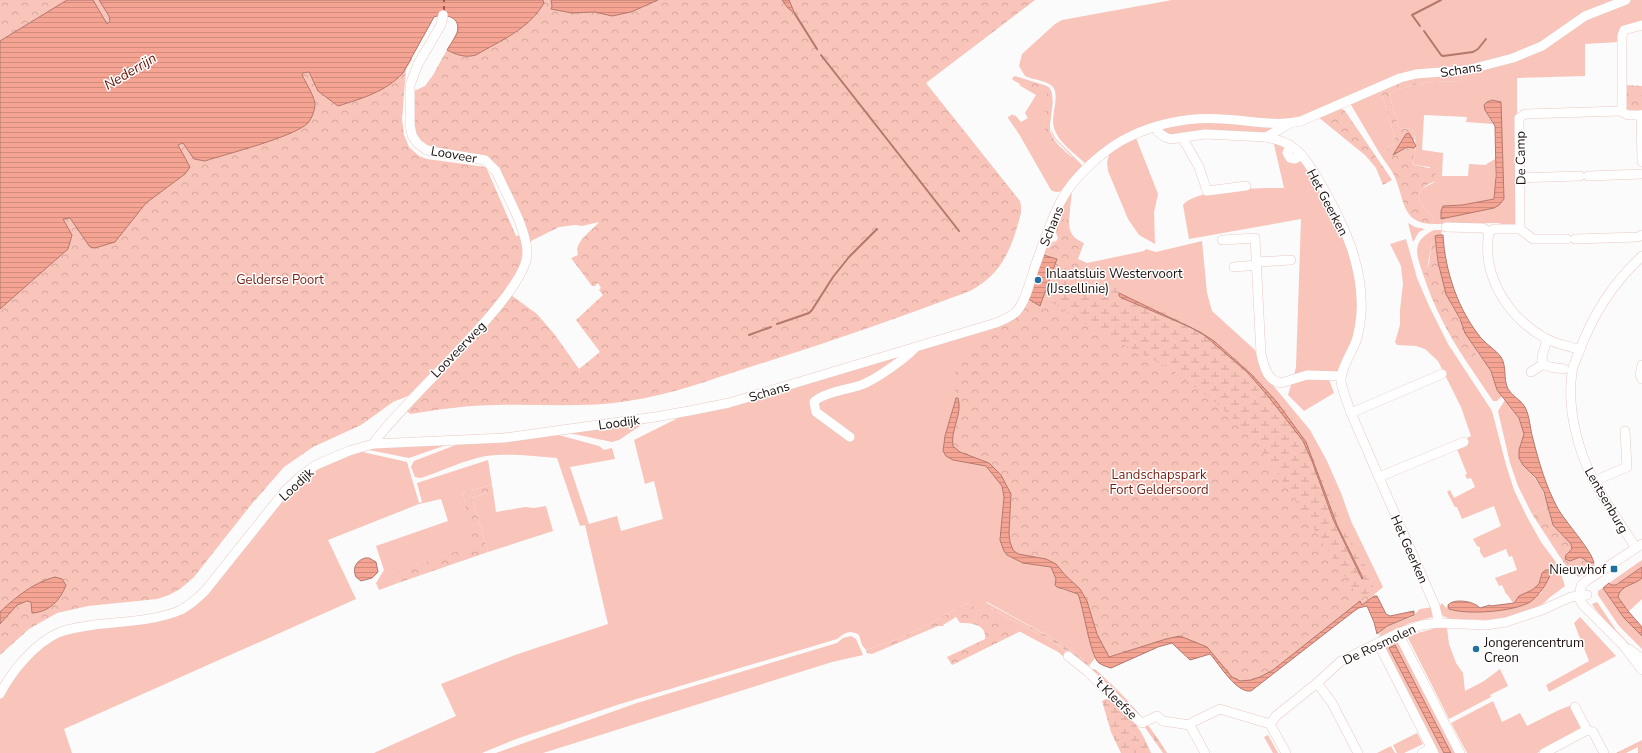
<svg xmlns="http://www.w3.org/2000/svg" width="1642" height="753" viewBox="0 0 1642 753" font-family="'Nunito Sans',sans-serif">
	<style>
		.grass { fill: #f9c4b9; fill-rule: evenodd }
		.forest { fill: url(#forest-crowns) }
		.wetland { fill: url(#wetland-marsh) }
		.water { fill: url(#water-rules); stroke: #b4786c }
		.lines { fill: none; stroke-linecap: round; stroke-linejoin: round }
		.stream { stroke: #b4786c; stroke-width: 2 }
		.ferry { stroke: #691105; stroke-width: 1; stroke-dasharray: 5 4; stroke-linecap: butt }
		.minor-casing { stroke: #eac9c2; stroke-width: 10 }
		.minor { stroke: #fff; stroke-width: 9 }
		.poi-dot { fill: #2270a2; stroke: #fff; stroke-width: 1.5 }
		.labels { text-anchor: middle; stroke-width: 3; stroke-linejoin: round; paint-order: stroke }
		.street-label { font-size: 13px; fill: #1b100e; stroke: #fff }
		.poi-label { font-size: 13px; fill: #1b100e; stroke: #fff; text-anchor: start }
		.park-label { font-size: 13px; fill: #751e11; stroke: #fff }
		.water-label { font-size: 14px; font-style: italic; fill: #691105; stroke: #fff }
	</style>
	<defs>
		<pattern id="forest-crowns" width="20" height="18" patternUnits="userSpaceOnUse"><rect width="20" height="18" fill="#f9c4b9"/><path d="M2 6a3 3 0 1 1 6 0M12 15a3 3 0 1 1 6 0" fill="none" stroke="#d5a79e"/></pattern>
		<pattern id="wetland-marsh" width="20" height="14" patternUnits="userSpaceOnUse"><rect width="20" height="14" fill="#f9c4b9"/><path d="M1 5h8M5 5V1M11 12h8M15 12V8" fill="none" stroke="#d5a79e"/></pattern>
		<pattern id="water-rules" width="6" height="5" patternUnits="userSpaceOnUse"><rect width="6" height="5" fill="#f5a494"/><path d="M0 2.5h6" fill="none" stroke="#d18c7e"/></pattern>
	</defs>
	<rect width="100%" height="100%" fill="#fbfbfb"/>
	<!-- grass -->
	<g class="grass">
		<path d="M 1172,0 L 1619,0 L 1540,45 L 1477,66 L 1417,72 L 1296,119 L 1172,120 L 1086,164 L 1085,163 C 1074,153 1058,142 1054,128 C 1050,117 1061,94 1052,86 C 1045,80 1033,80 1025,76 L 1019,66 L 1022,54 L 1055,24 L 1062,20 Z"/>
		<path d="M 1631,0 L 1642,0 L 1642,21 L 1619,30 L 1619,42 L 1585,44 L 1585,76 L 1517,78 L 1517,224 L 1514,226 L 1497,223 L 1434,224 L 1431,213 C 1423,209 1421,204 1418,196 L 1423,188 L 1435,182 L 1430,167 L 1415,165 L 1412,162 C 1413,159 1415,156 1415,153 C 1416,146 1415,141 1415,134 L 1412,129 L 1399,128 L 1389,94 C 1410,82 1437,81 1461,82 L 1462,72 L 1474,73 L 1616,6 ZM 1492,100 L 1500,102 L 1504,199 L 1499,205 L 1450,216 L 1445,219 L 1443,206 L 1462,205 L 1494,199 L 1495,191 L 1495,159 L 1485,165 L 1469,164 L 1468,176 L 1442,176 L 1443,153 L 1422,150 L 1424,115 L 1467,117 L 1466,122 L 1493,124 L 1488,116 L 1487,102 Z"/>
		<path d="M 1020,84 L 1048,92 L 1044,134 L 1076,161 L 1053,137 L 1050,127 L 1055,138 L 1081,164 L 1082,167 C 1075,176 1064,199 1051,190 L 1019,134 L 1008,118 L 1008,117 L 1013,114 L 1013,116 L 1015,115 L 1021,122 L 1028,118 L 1025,113 L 1036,95 L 1019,85 Z"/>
		<polygon points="1380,88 1395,138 1395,143 1380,154 1350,103"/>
		<polygon points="1195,121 1278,125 1267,134 1167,135 1161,128"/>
		<polygon points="1136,138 1158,194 1154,212 1155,244 1139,235 1128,219 1108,171 1107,162 1110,152"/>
		<path d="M 1273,140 L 1286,145 L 1284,151 L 1301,160 L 1342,225 L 1357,281 L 1357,326 L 1340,371 L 1294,376 L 1296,367 L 1301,219 L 1189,239 L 1183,205 C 1197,188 1261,188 1284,188 Z"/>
		<polygon points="1072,190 1069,220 1057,218 1060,239 1052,245 1047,252 1052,242 1056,241 1058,238 1056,233 1056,218"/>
		<polygon points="1408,223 1415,227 1425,229 1419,232 1413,242"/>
		<path d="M 1434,230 L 1442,230 L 1441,235 L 1439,235 L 1432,243 L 1427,269 L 1423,274 C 1416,254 1411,241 1434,230 Z"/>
		<polygon points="1406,239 1417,278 1429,306 1448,344 1492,411 1506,465 1514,490 1527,517 1541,542 1558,565 1565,586 1549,598 1543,604 1514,617 1490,620 1450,619 1443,616 1439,607 1442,603 1446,608 1448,605 1449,609 1477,612 1511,608 1541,593 1547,579 1550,576 1542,573 1539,584 1532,590 1519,596 1513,603 1507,594 1506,594 1502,585 1499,586 1495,578 1517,570 1512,556 1509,557 1506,549 1484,558 1480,552 1480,547 1477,546 1473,539 1501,526 1494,506 1462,519 1457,507 1455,507 1447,492 1450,490 1454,498 1475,487 1471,478 1467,479 1465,475 1467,474 1457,449 1467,445 1465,439 1471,436 1461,407 1438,361 1425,349 1416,346 1397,345 1395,342 1400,325 1400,310 1403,284 1401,266 1390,244"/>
		<path d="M 1202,241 L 1207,293 L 1212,311 L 1255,350 L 1261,371 L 1310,430 L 1327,461 L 1341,493 L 1351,521 L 1383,587 L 1362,605 L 1210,650 L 1097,614 L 1043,555 L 1087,601 L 1011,496 L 955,424 L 955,399 L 943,446 L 950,458 L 986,466 L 1002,486 L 1004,497 L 1000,540 L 1007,555 L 1020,563 L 1051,567 L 1056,579 L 1055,585 L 1063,590 L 1078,594 L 1082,603 L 1093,654 L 1095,658 L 1089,666 L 1088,663 L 1059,642 L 987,602 L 985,604 L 986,606 L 1055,643 L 1072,656 L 1083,673 L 1058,652 L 967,603 C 935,621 901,640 866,650 L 862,645 L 859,635 C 849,629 845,633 837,639 L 620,704 L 516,739 L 482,753 L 374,753 L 456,716 L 441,684 L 515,655 L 608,624 L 585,525 L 580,526 L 557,458 C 535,456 507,453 486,456 C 464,460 442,471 421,478 L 415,477 L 411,467 L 414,461 L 461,443 L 555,434 L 599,446 L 604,450 L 612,448 L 615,459 L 570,467 L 589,524 L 617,516 L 621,531 L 663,519 L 654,481 L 645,484 L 634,440 L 684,415 L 1112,287 L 1087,263 L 1144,251 L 1146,249 L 1156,252 Z"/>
		<polygon points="1478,353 1491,371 1497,390 1502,396 1497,401 1493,401 1466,361"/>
		<polygon points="1309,377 1328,377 1334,393 1304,411 1288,395 1292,382"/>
		<path d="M 1505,400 C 1509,406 1515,412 1519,418 C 1528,430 1524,451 1523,465 C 1537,479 1543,488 1548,507 L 1532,514 L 1518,486 L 1510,463 L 1498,411 Z"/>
		<polygon points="649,420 619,440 612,442 564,432"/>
		<polygon points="452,443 409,458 364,449 366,447"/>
		<polygon points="358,451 407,462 419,503 422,502 417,483 488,460 492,485 463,492 472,546 396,573 398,583 379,590 376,583 384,570 376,546 448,521 441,499 419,504 328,540 356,599 64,729 72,753 0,753 0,697 20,668 47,643 66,632 182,612 298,482 317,468"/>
		<polygon points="493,491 496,512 525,507 534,508 546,506 553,531 488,552 472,498"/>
		<polygon points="1642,560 1642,567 1616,585 1611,585 1609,583"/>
		<path d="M 1642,578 L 1642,599 L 1628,612 L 1618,597 C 1620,585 1635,584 1642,578 Z"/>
		<polygon points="1603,588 1624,618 1642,636 1642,649 1619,626 1598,595 1598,591"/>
		<polygon points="1597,602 1616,630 1631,646 1627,645 1596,610 1592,604"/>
		<polygon points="1433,607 1433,617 1410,623 1380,637 1379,635 1384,627 1412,617 1420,609"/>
		<polygon points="1580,617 1616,656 1549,692 1546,685 1589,661 1574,623"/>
		<polygon points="1436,628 1447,628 1449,644 1456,663 1463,673 1465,691 1484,681 1500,669 1508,686 1490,695 1491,697 1449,719 1407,636"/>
		<polygon points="851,636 856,639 863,655 832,662 543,753 496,753 637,703 837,643 843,638"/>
		<polygon points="1397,638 1458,753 1451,753 1395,645 1389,648 1444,753 1437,753 1384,645"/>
		<polygon points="1493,701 1502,722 1520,713 1527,726 1559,710 1572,705 1583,728 1537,753 1467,753 1451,723"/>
		<polygon points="1417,733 1423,744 1404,753 1397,753 1393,745"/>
		<polygon points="1268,735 1278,753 1273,753 1264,737"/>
		<polygon points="1391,746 1395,753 1377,753"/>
	</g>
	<!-- forest -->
	<g class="forest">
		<polygon points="0,0 150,0 0,98"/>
		<path d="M 473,0 L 1035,0 L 926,83 L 1020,201 L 1021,206 L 1021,213 C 1012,247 1003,274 970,291 C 899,318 826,343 753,366 C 712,379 671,395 628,401 C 585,408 542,404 498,405 C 469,405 440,409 411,414 L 404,410 L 511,295 L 537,314 L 555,335 L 579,369 L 600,352 L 576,320 L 603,295 L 599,290 L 601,288 L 598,283 L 595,286 L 592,286 L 571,258 L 578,255 C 574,241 591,232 599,222 L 582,226 L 575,225 L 559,227 L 529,242 L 497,165 L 489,158 C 473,155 425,152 417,137 C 411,124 414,105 414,91 L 425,86 L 433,75 L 457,32 L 457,23 Z"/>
		<polygon points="434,17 412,53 412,60 406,69 402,119 404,135 409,147 419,156 427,159 486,167 516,236 521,235 524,244 520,268 492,311 408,396 393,402 361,425 313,447 284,467 250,506 194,577 180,589 169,595 157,599 88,606 57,613 29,629 0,655 0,271 64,218 178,146 303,73"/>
		<path d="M 1462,72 L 1461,82 C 1438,81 1410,82 1389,94 L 1399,128 L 1412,129 L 1415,134 L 1414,142 L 1406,134 L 1393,155 L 1407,147 L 1415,147 L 1415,154 L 1412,162 L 1414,165 L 1434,169 C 1440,186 1434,179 1424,187 C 1422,189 1420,193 1418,196 C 1421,204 1423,209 1431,213 L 1434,224 C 1403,224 1405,203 1396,180 C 1393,171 1385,162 1380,154 L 1395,143 L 1395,138 L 1380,88 L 1406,77 Z"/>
		<path d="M 1015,76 L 1047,86 C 1058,92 1049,119 1050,130 C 1052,142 1067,153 1076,161 L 1076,167 L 1074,173 L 1044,134 L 1047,93 L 1020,84 L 1013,80 L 1012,78 Z"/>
		<polygon points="1626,85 1642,86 1642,112 1630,112 1626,109"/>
		<polygon points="1338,106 1345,111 1392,180 1383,185 1376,168 1366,156 1317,116"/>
		<path d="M 1057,218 L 1069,220 C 1069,232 1072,238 1084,243 L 1078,259 L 1087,263 L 1114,287 L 1110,290 L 1201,337 L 1360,580 L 1371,601 L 1343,619 L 1251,691 C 1236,693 1220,665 1210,654 L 1190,660 L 1172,643 L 1158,647 L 1111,668 C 1107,667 1102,665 1099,663 C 1089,656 1084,609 1078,594 L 1057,587 L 1055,585 L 1056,579 L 1051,567 C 1041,564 1030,566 1020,563 C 985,549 1007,517 1004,492 C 1003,485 995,477 991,471 C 980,456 945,469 943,447 L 955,401 L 955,359 L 1016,315 L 1045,247 L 1049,248 L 1060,239 L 1057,230 Z"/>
		<path d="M 1435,236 L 1438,262 L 1451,304 L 1478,353 L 1466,361 C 1448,334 1433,305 1423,274 C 1433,265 1428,247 1435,236 Z"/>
		<polygon points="492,485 493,491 472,498 488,552 398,583 395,573 471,546 463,492"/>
		<polygon points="1548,507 1553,525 1571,544 1572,549 1566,555 1570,561 1580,557 1584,559 1588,562 1594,563 1595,565 1579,577 1569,571 1566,566 1532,514"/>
		<path d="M 967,603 L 1021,631 L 952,665 L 947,657 L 985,639 C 987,624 971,623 960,623 L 956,617 L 943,625 L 944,626 L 938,626 L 872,654 L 867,653 L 866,650 C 901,640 935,621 967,603 Z"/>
		<polygon points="1642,740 1642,753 1638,753 1638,747 1626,753 1616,753"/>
	</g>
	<!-- wetland -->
	<g class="wetland">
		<polygon points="1054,267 1074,269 1114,287 1203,332 1231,353 1271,393 1296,423 1311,451 1340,522 1369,572 1374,589 1360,600 1282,480 1252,437 1219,405 1169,368 1095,330 1053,303 1045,292"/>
		<polygon points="985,602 1059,642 1088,663 1089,666 1088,667 1055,643 986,606"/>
		<path d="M 1092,669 L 1096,670 C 1123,694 1148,721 1167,753 L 1163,753 L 1144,726 L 1091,670 Z"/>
		<path d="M 1106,699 L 1112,699 C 1132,719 1140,726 1151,753 L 1121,753 L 1111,732 L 1102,701 Z"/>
	</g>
	<!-- water -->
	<g class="water">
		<path d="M 67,0 L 93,0 L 107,24 L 110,21 L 109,16 L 99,0 L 543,0 L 544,3 C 528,30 501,40 476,55 C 465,58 457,55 447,50 C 450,45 455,38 457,33 C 462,17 445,13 434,17 L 403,73 C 385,92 363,98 338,106 L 318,91 L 309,72 L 303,73 L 302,75 C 306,83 316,99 315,106 C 314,112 312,118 308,123 C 294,137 226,154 205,161 L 194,159 L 183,143 L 178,145 L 190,167 L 185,174 L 146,203 L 115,242 L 95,248 L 90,247 L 70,218 L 63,219 L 72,235 L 68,249 L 0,309 L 0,41 Z"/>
		<polygon points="551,0 658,0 631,12 612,16 595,12 572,13 551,9 552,6"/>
		<polygon points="782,0 789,0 795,14 787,7"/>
		<polygon points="1492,100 1501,102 1504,199 1499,205 1494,208 1441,219 1441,211 1443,206 1462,205 1494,199 1496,176 1495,126 1485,110 1484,105 1487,102"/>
		<polygon points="1409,133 1416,146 1414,148 1407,147 1393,155 1406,134"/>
		<path d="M 1439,235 L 1443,235 C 1445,271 1458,310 1481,338 C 1487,345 1496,350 1501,357 C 1507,366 1503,379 1508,389 C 1512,396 1521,400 1525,407 C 1530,417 1530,429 1533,439 C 1539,463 1546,486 1557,507 C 1565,522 1591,549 1594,563 L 1588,562 L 1584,559 L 1580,557 L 1570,561 L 1565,559 L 1566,555 L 1572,549 L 1571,544 L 1553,525 L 1544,492 L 1536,478 L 1523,465 L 1519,458 L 1519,450 L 1524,434 L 1519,418 L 1497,390 L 1491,371 L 1465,333 L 1460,319 L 1446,294 L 1438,262 L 1435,236 Z"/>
		<polygon points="1043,255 1057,259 1040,306 1027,298"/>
		<polygon points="1119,293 1200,332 1214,341 1252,375 1276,401 1306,442 1337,525 1363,578 1362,579 1333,519 1312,461 1303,441 1268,396 1247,372 1204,335 1190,327 1122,298 1119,296"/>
		<path d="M 956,398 L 958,398 C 963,414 950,430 953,446 L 960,452 L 989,463 L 1001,475 L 1011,494 L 1009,533 L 1010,542 L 1013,550 L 1018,554 L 1046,559 L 1056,564 L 1065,575 L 1080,589 L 1087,601 L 1097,634 L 1109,657 L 1166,639 L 1180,636 L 1207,647 L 1232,677 L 1240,681 L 1251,680 L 1260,677 L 1273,670 L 1360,601 L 1362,605 L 1374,596 L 1377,596 L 1386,614 L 1390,616 L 1414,611 L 1414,615 L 1387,626 L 1377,634 L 1374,622 L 1367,606 L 1358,608 L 1251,691 C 1236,693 1220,665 1210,654 L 1190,660 L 1172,643 L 1158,647 L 1111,668 C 1107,667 1102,665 1099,663 C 1090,656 1084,609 1078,594 L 1057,587 L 1055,585 L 1056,579 L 1051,567 L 1023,563 L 1007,555 L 1004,551 L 1000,540 L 1004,497 L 1002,486 L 986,466 L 953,460 L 946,456 L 943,451 L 945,436 Z"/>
		<path d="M 365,558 L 369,558 L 376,562 L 378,572 L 372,578 L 361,581 L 356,577 C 352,568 356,561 365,558 Z"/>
		<path d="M 1642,567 L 1642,578 C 1635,585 1620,585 1618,597 L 1628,611 L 1642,627 L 1642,636 L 1624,618 L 1603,588 L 1609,583 L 1611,585 L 1616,585 Z"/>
		<path d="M 1546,570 L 1549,570 L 1551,572 C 1549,581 1538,597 1530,602 C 1513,612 1467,615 1449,609 L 1448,605 C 1454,598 1474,601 1480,608 L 1490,605 L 1491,606 L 1514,603 L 1519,596 L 1532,590 L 1539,584 L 1542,573 Z"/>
		<path d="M 55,577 L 62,579 L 66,585 C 60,601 49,612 32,613 L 31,602 L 27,601 L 17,605 L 0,624 L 0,612 C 17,596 33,583 55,577 Z"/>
		<polygon points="1395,645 1451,753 1444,753 1389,648"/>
	</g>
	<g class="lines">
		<!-- stream -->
		<g class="stream">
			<polyline points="795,14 817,49"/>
			<polyline points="1420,26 1412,15 1441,0"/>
			<polyline points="1424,31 1441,55 1443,56 1473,52 1478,49 1486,39"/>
			<polyline points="821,55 959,231"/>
			<polyline points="777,324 809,313 812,310 833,277 849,257 877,229"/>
			<polyline points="749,335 771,327"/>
		</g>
		<!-- ferry -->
		<polyline class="ferry" points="444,11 444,0"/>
		<defs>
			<g id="minor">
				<polyline points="1620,111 1628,115 1642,115"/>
				<polyline points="1641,115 1642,162"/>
				<polyline points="1156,127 1158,132 1165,137 1171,139 1205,134 1266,137 1289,124"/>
				<polyline points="1182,137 1199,167 1207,191 1246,186"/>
				<path d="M 1266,137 C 1277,139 1286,142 1294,148 C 1307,159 1315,174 1323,188 C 1345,226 1364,269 1361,314 C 1360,323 1359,333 1356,341 C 1352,352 1340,370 1341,381 C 1342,391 1348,403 1351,413 L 1435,606 L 1439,623"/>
				<polyline points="1290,145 1287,153 1290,158 1295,159 1301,155"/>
				<polyline points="1588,176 1642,174"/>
				<polyline points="1520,178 1580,176"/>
				<polyline points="1446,227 1483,228 1489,232 1494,229 1520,229 1533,239 1567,239"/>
				<polyline points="1520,229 1519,118 1525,114 1620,111 1622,107 1622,36 1624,30 1642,25"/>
				<path d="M 1489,232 C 1481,276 1508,317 1545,338 C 1555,344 1569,346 1580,350"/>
				<polyline points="1575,239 1638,237 1642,235"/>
				<path d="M 1222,240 L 1255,238 L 1261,354 C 1264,366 1267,381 1281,383 L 1307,375 L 1341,376"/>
				<polyline points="1257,262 1291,260"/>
				<polyline points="1234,267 1257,265"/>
				<polyline points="1547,339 1542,357 1543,364 1550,367 1564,369"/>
				<polyline points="1642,365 1640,375 1642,379"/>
				<polyline points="1531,372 1543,364"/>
				<polyline points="1351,413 1442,374"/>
				<path d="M 850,437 L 816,412 L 814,402 C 821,393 850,389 861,385 C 875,380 905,359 915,348"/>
				<path d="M 373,444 C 401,402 528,294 527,253 C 527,229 506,194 496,171 L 485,160 L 430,151 L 425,149 L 417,143 L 412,135 L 410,125 L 410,85 L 418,64 L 441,25 L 443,15"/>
				<polyline points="1379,477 1464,442"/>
				<polyline points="1594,481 1627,467 1625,431"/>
				<polyline points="1642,544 1586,581 1581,586 1580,592 1580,600 1583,605 1623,645 1642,670"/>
				<path d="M 1636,548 C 1622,526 1606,504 1594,481 C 1577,449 1567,408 1572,372 C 1573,365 1577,358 1579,352 C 1592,316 1614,282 1642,256"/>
				<polyline points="1398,633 1460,753"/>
				<polyline points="1378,643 1434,753"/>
				<polyline points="1629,649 1642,659"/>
				<polyline points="1068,656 1087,671 1138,720 1142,723 1157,716 1163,721 1190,725"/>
				<polyline points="1317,683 1332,703 1358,753"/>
				<path d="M 0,694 C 12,671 34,644 58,633 C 69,628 82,627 94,625 C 121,622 156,621 181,610 C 190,605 198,598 205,591 L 285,491 L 301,476 L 316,465 L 349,451 L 373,444 L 504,438 L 655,417 L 689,411 L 729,403 L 996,323 C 1003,320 1011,317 1017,311 C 1026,300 1030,282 1034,269 C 1042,247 1050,222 1061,201 C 1073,177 1106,147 1131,136 C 1159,123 1191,117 1222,119 C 1249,120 1275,127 1301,121 L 1400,78 L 1416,74 L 1467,70 L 1513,58 L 1542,46 L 1585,16 L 1626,0"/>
				<polyline points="1575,707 1587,730"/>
				<polyline points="1205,753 1190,725 1193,722 1220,709 1270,724"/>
				<polyline points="1286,753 1270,724 1276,716 1317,683 1341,661 1398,633 1422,625 1439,623 1486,625 1506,622 1542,610 1571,597 1587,595"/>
				<polyline points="1422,753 1431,748"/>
				<polyline points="1544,753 1587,730 1593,732 1604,753"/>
			</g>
		</defs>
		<!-- minor casing -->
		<use href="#minor" class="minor-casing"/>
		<!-- minor -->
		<use href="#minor" class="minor"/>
	</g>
	<!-- markers -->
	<g class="poi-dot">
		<circle cx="1038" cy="280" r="4"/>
		<rect x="1610" y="565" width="8" height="8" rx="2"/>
		<circle cx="1476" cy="649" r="4"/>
	</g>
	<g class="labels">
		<!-- street labels -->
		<g class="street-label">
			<text transform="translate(1461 69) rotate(-9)" y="5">Schans</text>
			<text transform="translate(454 154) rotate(10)" y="5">Looveer</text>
			<text transform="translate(1520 158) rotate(-91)" y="5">De Camp</text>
			<text transform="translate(1328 202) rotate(62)" y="5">Het Geerken</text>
			<text transform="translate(1051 226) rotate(-68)" y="5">Schans</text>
			<text transform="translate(458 349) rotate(-46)" y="5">Looveerweg</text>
			<text transform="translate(769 391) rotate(-17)" y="5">Schans</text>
			<text transform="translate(619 422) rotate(-8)" y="5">Loodijk</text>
			<text transform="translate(296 484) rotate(-43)" y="5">Loodijk</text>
			<text transform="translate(1607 500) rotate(60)" y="5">Lentsenburg</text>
			<text transform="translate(1410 549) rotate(66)" y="5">Het Geerken</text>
			<text transform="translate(1379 644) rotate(-25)" y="5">De Rosmolen</text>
			<text transform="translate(1116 698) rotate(44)" y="5">'t Kleefse</text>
		</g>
		<!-- poi labels -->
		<g class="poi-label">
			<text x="1046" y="278">Inlaatsluis Westervoort<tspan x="1046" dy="15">(IJssellinie)</tspan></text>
			<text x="1606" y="574" text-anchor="end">Nieuwhof</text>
			<text x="1484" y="647">Jongerencentrum<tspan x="1484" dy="15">Creon</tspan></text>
		</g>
		<!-- park labels -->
		<g class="park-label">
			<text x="280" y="284">Gelderse Poort</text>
			<text x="1159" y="479">Landschapspark<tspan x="1159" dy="15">Fort Geldersoord</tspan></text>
		</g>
		<!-- water labels -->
		<g class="water-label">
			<text transform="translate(130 71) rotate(-31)" y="5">Nederrijn</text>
		</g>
	</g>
</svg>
